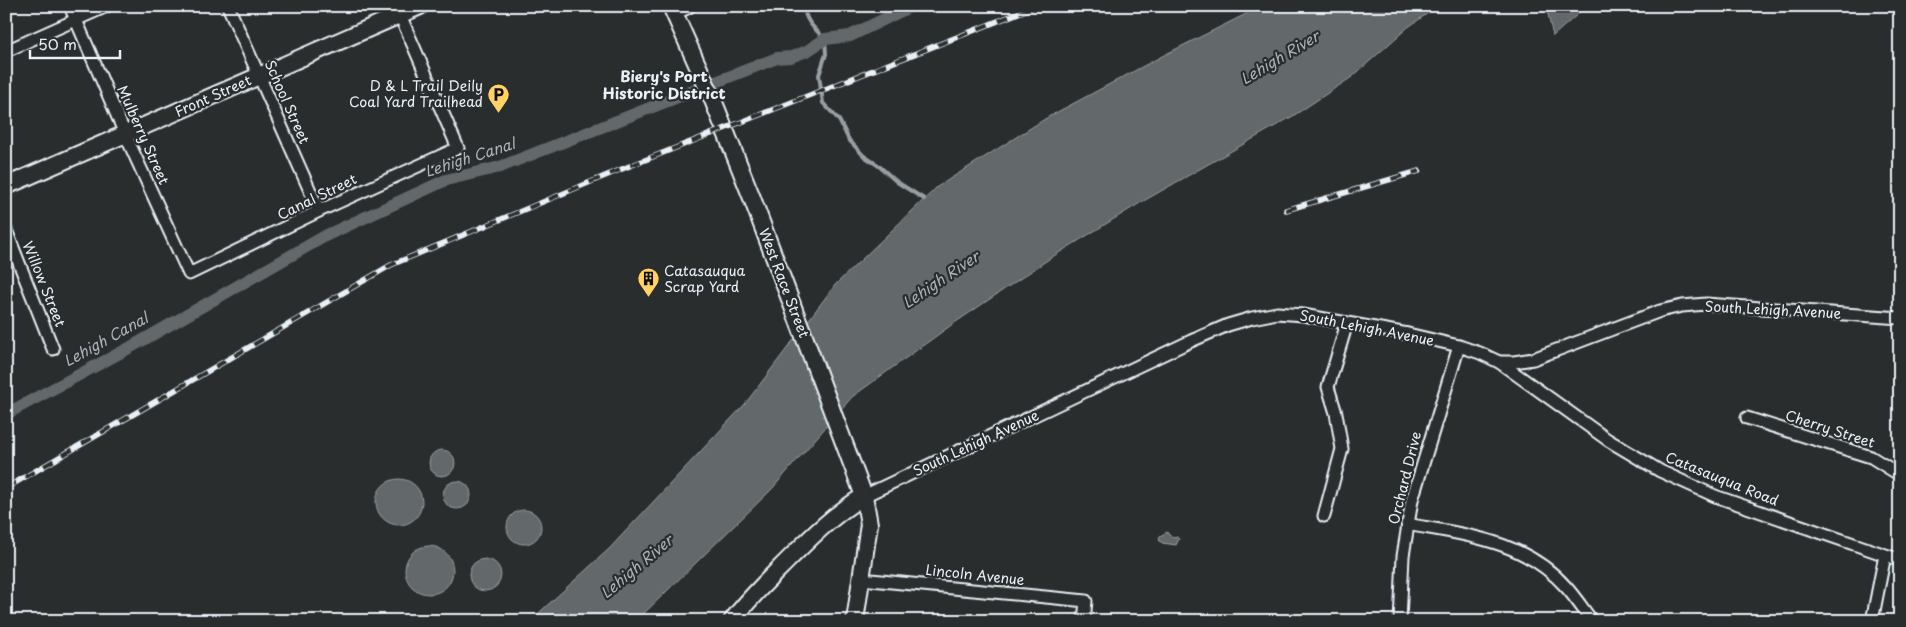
<svg xmlns="http://www.w3.org/2000/svg" width="1906" height="627" viewBox="0 0 1906 627" font-family="'Playpen Sans',sans-serif">
	<style>
		.water { fill: #63686b; stroke: #989fa3 }
		.lines { fill: none; stroke-linecap: round; stroke-linejoin: round }
		.stream { stroke: #989fa3; stroke-width: 4 }
		.canal { stroke: #63686b; stroke-width: 12 }
		.minor-casing { stroke: #e8f1f8; stroke-width: 15 }
		.tertiary-casing { stroke: #e8f1f8; stroke-width: 18 }
		.secondary-casing { stroke: #e8f1f8; stroke-width: 20 }
		.minor { stroke: #2a2d2e; stroke-width: 11 }
		.tertiary { stroke: #2a2d2e; stroke-width: 14 }
		.secondary { stroke: #2a2d2e; stroke-width: 16 }
		.rail-casing { stroke: #e8f1f8; stroke-width: 5.5 }
		.rail { stroke: #2a2d2e; stroke-width: 4; stroke-dasharray: 11; stroke-linecap: butt }
		.labels { text-anchor: middle; stroke-width: 4.5; stroke-linejoin: round; paint-order: stroke }
		.poi-label { font-size: 14px; fill: #e8f1f8; stroke: #2a2d2e; text-anchor: end }
		.street-label { font-size: 14px; fill: #e8f1f8; stroke: #2a2d2e }
		.water-label { font-size: 15px; font-style: italic; fill: #acb3b9; stroke: #2a2d2e }
		.neighbourhood-label { font-size: 15px; font-weight: bold; fill: #e8f1f8; stroke: #2a2d2e }
	</style>
	<rect width="100%" height="100%" fill="#2a2d2e"/>
	<filter id="ink" filterUnits="userSpaceOnUse"><feTurbulence type="fractalNoise" baseFrequency=".02" numOctaves="2"/><feDisplacementMap in="SourceGraphic" scale="10" xChannelSelector="R" yChannelSelector="G"/><feConvolveMatrix kernelMatrix="1 2 1 2 8 2 1 2 1" color-interpolation-filters="sRGB"/></filter>
	<g filter="url(#ink)">
		<!-- water -->
		<g class="water">
			<polygon points="1262,6 1438,6 1407,28 1352,77 1293,116 1140,203 1052,257 950,326 852,397 771,490 636,621 530,621 609,549 745,404 835,285 937,187 1048,117 1166,54"/>
			<polygon points="1546,6 1587,6 1553,36"/>
			<circle cx="442" cy="463" r="13"/>
			<circle cx="399" cy="502" r="23"/>
			<circle cx="457" cy="495" r="14"/>
			<circle cx="524" cy="527" r="17"/>
			<polygon points="1167,532 1170,536 1177,537 1179,539 1176,545 1162,543 1159,540 1160,536"/>
			<circle cx="429" cy="570" r="24"/>
			<circle cx="485" cy="575" r="16"/>
		</g>
		<g class="lines">
			<!-- stream -->
			<path class="stream" d="M 805,6 C 803,20 816,30 825,39 L 826,54 L 819,75 L 823,103 L 839,120 L 849,140 L 864,156 L 879,166 L 897,182 L 924,199"/>
			<!-- canal -->
			<polyline class="canal" points="6,414 131,347 327,235 446,180 500,167 777,58 791,57 807,51 825,39 850,36 911,6"/>
			<defs>
				<g id="minor">
					<polyline points="70,6 125,134 189,274 319,211 458,148 400,15"/>
					<polyline points="228,6 319,211"/>
					<polyline points="6,51 107,6"/>
					<polyline points="6,230 53,349"/>
					<polyline points="1499,362 1608,440 1660,471 1715,496 1900,560"/>
					<polyline points="1747,418 1871,457 1900,475"/>
					<polyline points="864,496 1191,341 1228,325 1252,318 1277,313 1303,315 1408,334 1459,346 1480,353 1499,362 1514,362 1533,359 1660,311 1682,306 1706,304 1900,318"/>
					<polyline points="1324,516 1342,449 1336,413 1328,387 1347,323"/>
					<path d="M 1407,524 C 1465,535 1525,540 1566,587 C 1575,597 1583,609 1592,621"/>
					<polyline points="861,579 1086,601 1084,621"/>
					<polyline points="1400,621 1403,556 1412,500 1459,346"/>
					<polyline points="1872,621 1885,555"/>
				</g>
				<polyline id="tertiary" points="674,12 688,6"/>
				<g id="secondary">
					<polyline points="671,6 713,100 752,198 864,496 869,524 855,621"/>
					<polyline points="6,186 420,6"/>
					<path d="M 732,621 C 748,599 768,580 787,561 C 811,537 834,514 864,496"/>
				</g>
			</defs>
			<!-- minor casing -->
			<use href="#minor" class="minor-casing"/>
			<!-- tertiary casing -->
			<use href="#tertiary" class="tertiary-casing"/>
			<!-- secondary casing -->
			<use href="#secondary" class="secondary-casing"/>
			<!-- minor -->
			<use href="#minor" class="minor"/>
			<!-- tertiary -->
			<use href="#tertiary" class="tertiary"/>
			<!-- secondary -->
			<use href="#secondary" class="secondary"/>
			<defs>
				<g id="rail">
					<polyline points="1286,210 1419,171"/>
					<polyline points="6,488 391,265 622,169 1036,6"/>
				</g>
			</defs>
			<!-- rail casing -->
			<use href="#rail" class="rail-casing"/>
			<!-- rail -->
			<use href="#rail" class="rail"/>
		</g>
	</g>
	<!-- icons -->
	<defs>
		<symbol id="parking-pin" viewBox="-11 -11 22 30"><path d="M0 17L-7.5 6A9.5 9.5 0 1 1 7.5 6Z" fill="#ffd166" stroke="#2a2d2e"/><path d="M-3.5-5.5H1a3.5 3.5 0 0 1 0 7H-1V5.5H-3.5ZM-1-3.4V-.6H.8a1.4 1.4 0 0 0 0-2.8Z" fill="#111"/></symbol>
		<symbol id="building-pin" viewBox="-11 -11 22 30"><path d="M0 17L-7.5 6A9.5 9.5 0 1 1 7.5 6Z" fill="#ffd166" stroke="#2a2d2e"/><path d="M-4-6H4V6H1V3H-1V6H-4ZM-2.5-4.3h1.7v1.8h-1.7ZM.8-4.3h1.7v1.8H.8ZM-2.5-1h1.7V.8h-1.7ZM.8-1h1.7V.8H.8Z" fill="#111"/></symbol>
	</defs>
	<g fill-rule="evenodd">
		<use href="#parking-pin" x="486" y="82" width="25" height="34"/>
		<use href="#building-pin" x="636" y="266" width="25" height="34"/>
	</g>
	<g class="labels">
		<!-- poi labels -->
		<g class="poi-label">
			<text x="483" y="91">D &amp; L Trail Deily<tspan x="483" dy="16">Coal Yard Trailhead</tspan></text>
			<text x="664" y="276" text-anchor="start">Catasauqua<tspan x="664" dy="16">Scrap Yard</tspan></text>
		</g>
		<!-- street labels -->
		<g class="street-label">
			<text transform="translate(213 96) rotate(-24)" y="5">Front Street</text>
			<text transform="translate(287 102) rotate(66)" y="5">School Street</text>
			<text transform="translate(143 135) rotate(66)" y="5">Mulberry Street</text>
			<text transform="translate(317 197) rotate(-26)" y="5">Canal Street</text>
			<text transform="translate(784 283) rotate(69)" y="5">West Race Street</text>
			<text transform="translate(44 284) rotate(68)" y="5">Willow Street</text>
			<text transform="translate(1773 310) rotate(3)" y="5">South Lehigh Avenue</text>
			<text transform="translate(1367 328) rotate(11)" y="5">South Lehigh Avenue</text>
			<text transform="translate(1830 429) rotate(18)" y="5">Cherry Street</text>
			<text transform="translate(976 443) rotate(-25)" y="5">South Lehigh Avenue</text>
			<text transform="translate(1405 478) rotate(-76)" y="5">Orchard Drive</text>
			<text transform="translate(1722 479) rotate(22)" y="5">Catasauqua Road</text>
			<text transform="translate(975 575) rotate(6)" y="5">Lincoln Avenue</text>
		</g>
		<!-- water labels -->
		<g class="water-label">
			<text transform="translate(1280 58) rotate(-31)" y="5">Lehigh River</text>
			<text transform="translate(470 158) rotate(-18)" y="5">Lehigh Canal</text>
			<text transform="translate(941 280) rotate(-34)" y="5">Lehigh River</text>
			<text transform="translate(106 340) rotate(-29)" y="5">Lehigh Canal</text>
			<text transform="translate(637 567) rotate(-40)" y="5">Lehigh River</text>
		</g>
		<!-- neighbourhood labels -->
		<g class="neighbourhood-label">
			<text x="664" y="82">Biery's Port<tspan x="664" dy="17">Historic District</tspan></text>
		</g>
	</g>
	<!-- margin -->
	<rect width="1906" height="627" fill="none" stroke="#2a2d2e" stroke-width="25"/>
	<rect x="12" y="12" width="1881" height="602" fill="none" stroke="#e8f1f8" stroke-width="2" filter="url(#ink)"/>
	<!-- scale -->
	<path d="M30 50v8h90v-8" fill="none" stroke="#e8f1f8" stroke-width="2.5"/>
	<text x="38" y="50" font-size="15" fill="#e8f1f8" stroke="#2a2d2e" stroke-width="4" paint-order="stroke">50 m</text>
</svg>
